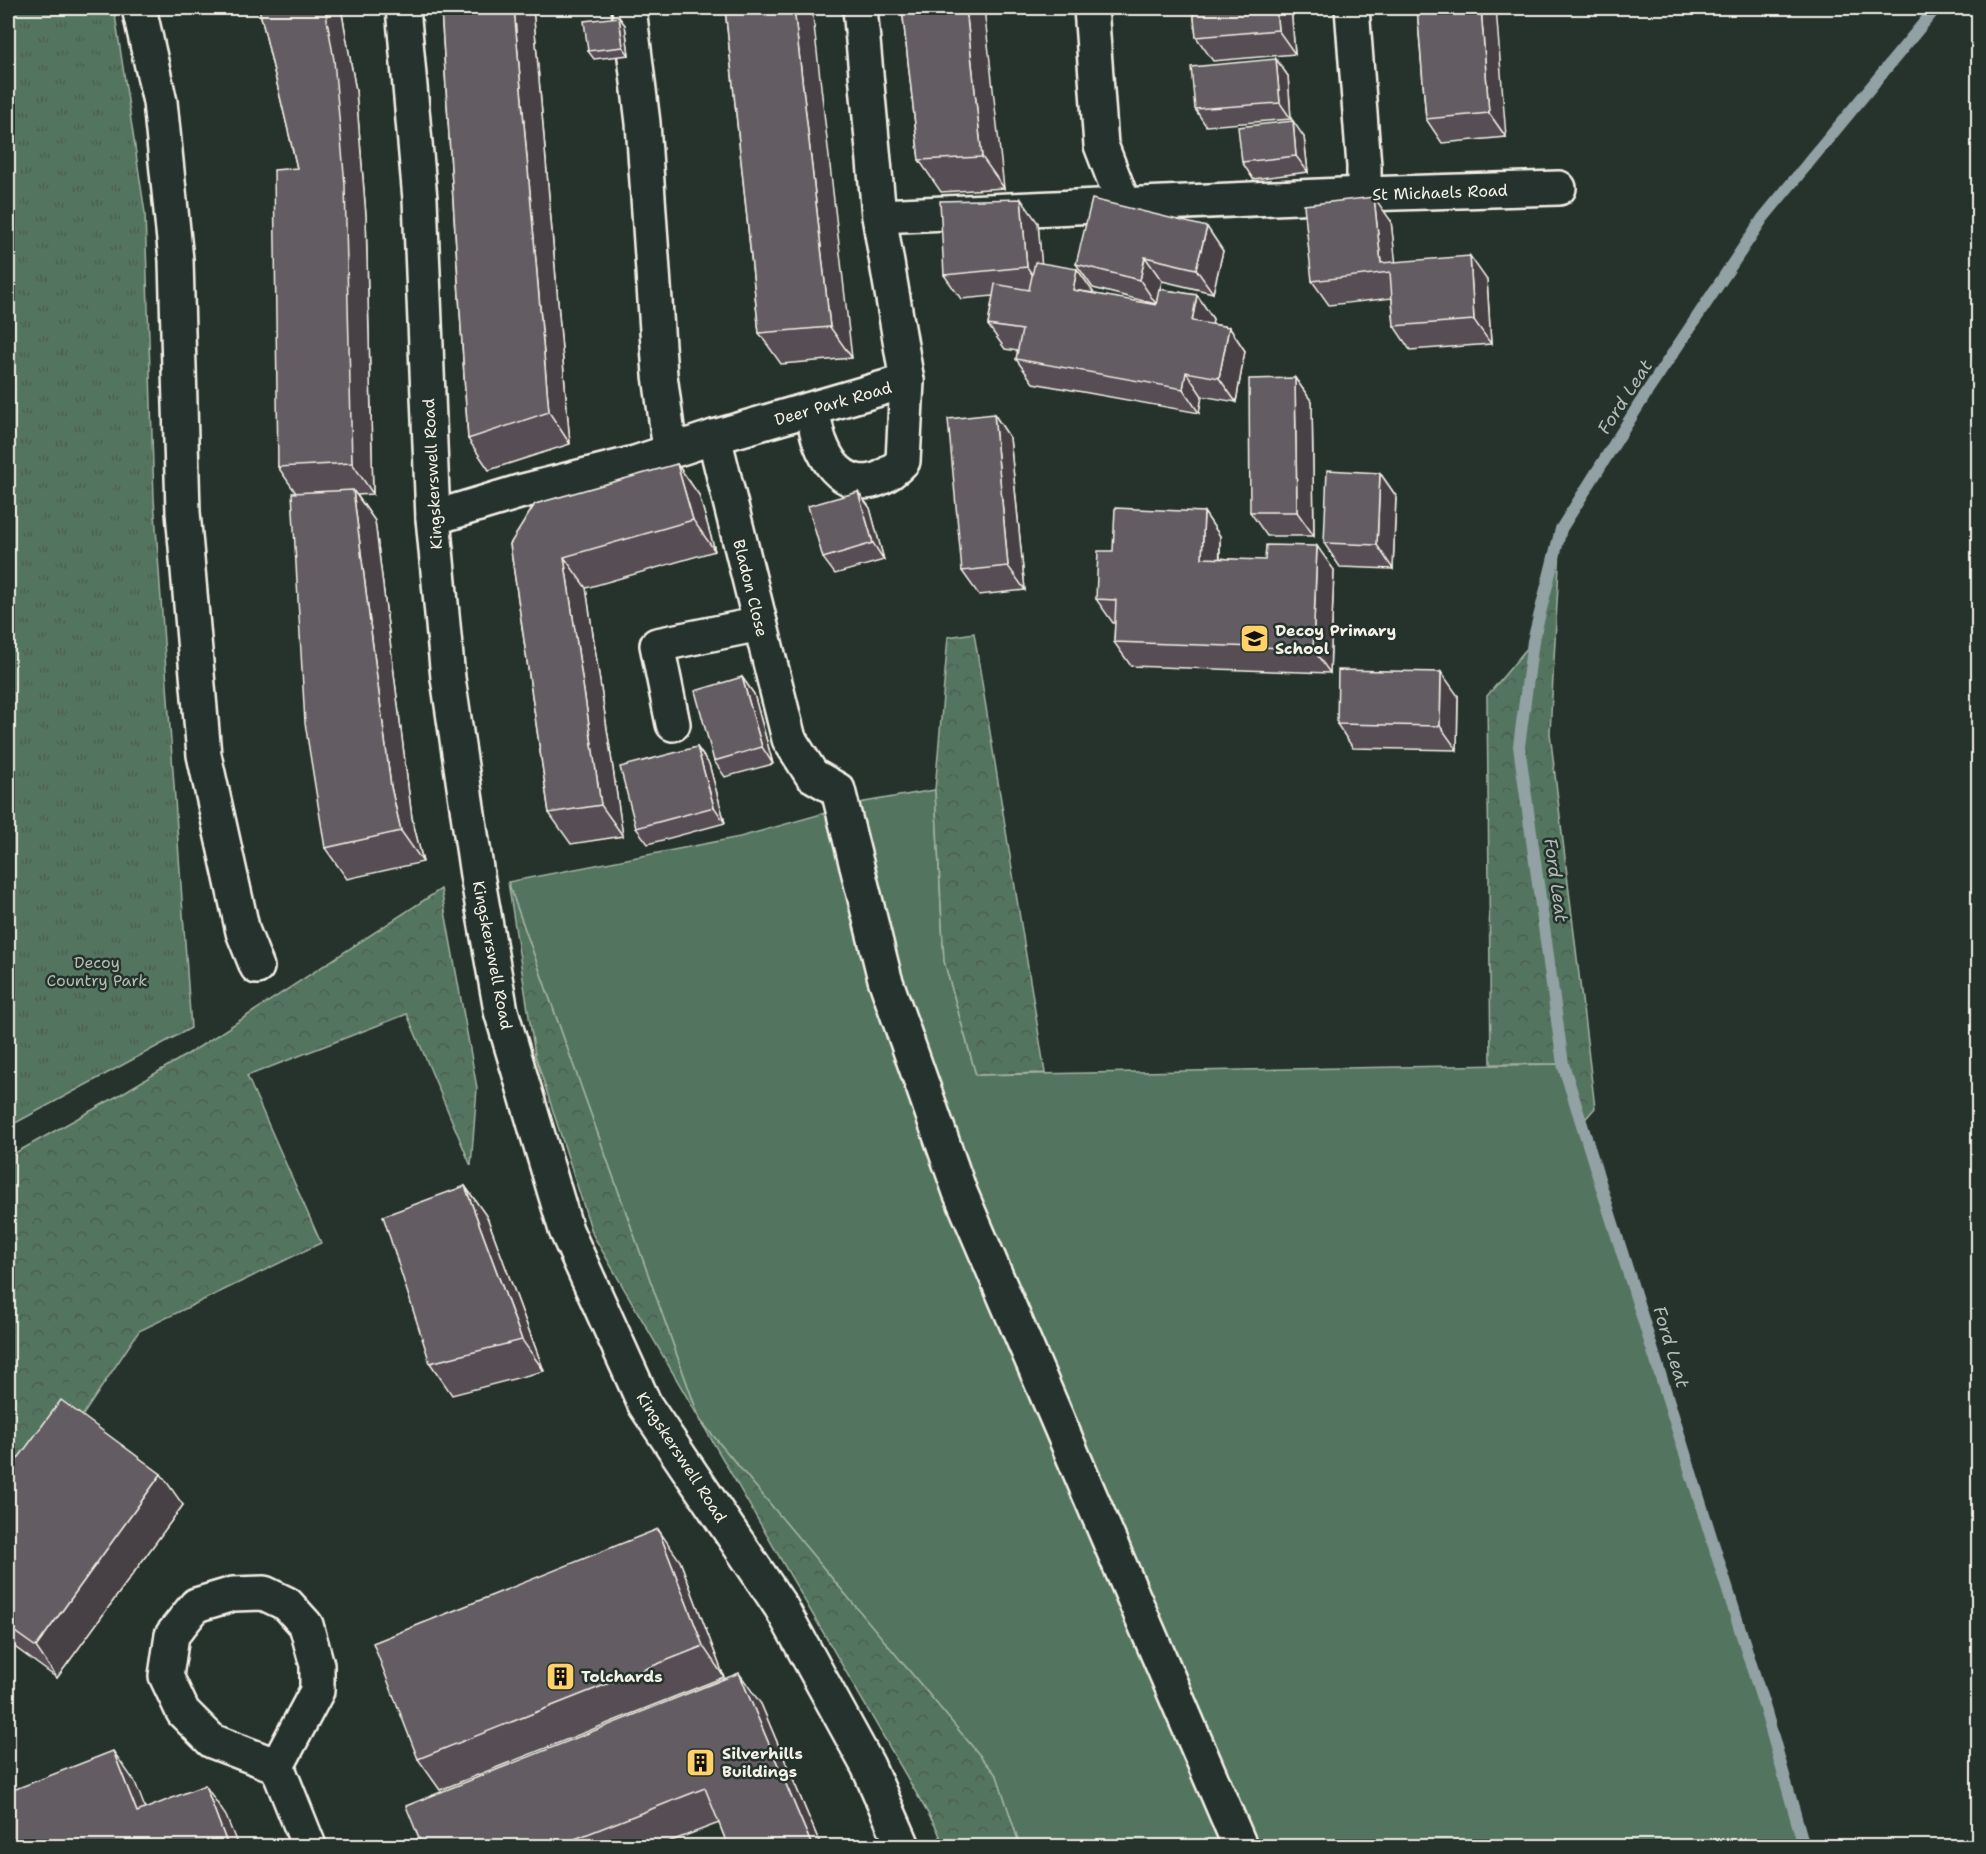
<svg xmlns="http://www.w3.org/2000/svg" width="1986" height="1854" viewBox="0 0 1986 1854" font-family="'Shantell Sans',sans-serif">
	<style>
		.green { fill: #53755f; stroke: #a4b3a4; stroke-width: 1.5 }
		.forest { fill: url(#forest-crowns); stroke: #a4b3a4; stroke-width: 1.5 }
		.park { fill: url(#park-tufts); stroke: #a4b3a4; stroke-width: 1.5 }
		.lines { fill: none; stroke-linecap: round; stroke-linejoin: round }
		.stream { stroke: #92a1a4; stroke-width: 12 }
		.minor-casing { stroke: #f4f1e8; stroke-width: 38 }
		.minor { stroke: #26332d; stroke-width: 33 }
		.wall { fill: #564e54; stroke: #f4f1e8; stroke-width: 1.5 }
		.shaded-wall { fill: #464045; stroke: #f4f1e8; stroke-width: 1.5 }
		.building { fill: #645b62; stroke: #f4f1e8; stroke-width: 1.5 }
		.labels { text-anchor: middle; stroke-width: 5; stroke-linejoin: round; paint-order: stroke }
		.street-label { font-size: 16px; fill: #f4f1e8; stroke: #26332d }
		.poi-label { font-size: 16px; font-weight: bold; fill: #f4f1e8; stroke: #26332d; text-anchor: start }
		.park-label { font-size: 16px; fill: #b4bfb1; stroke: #26332d }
		.water-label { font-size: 18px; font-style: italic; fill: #b3bbba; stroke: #26332d }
	</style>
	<defs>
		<pattern id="forest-crowns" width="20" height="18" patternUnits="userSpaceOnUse" patternTransform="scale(1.5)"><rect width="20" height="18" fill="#53755f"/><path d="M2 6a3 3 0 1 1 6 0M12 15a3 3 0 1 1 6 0" fill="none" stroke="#4e5c51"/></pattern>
		<pattern id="park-tufts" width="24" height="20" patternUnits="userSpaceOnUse" patternTransform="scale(1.5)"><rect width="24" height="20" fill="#53755f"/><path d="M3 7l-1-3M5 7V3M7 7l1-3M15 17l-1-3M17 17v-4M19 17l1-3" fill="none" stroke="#4e5c51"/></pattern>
	</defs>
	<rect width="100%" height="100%" fill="#26332d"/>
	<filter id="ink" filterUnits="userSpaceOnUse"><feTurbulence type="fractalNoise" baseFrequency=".0167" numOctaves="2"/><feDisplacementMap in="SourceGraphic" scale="12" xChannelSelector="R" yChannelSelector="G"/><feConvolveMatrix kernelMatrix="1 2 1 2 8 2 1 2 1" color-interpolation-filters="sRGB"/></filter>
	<g filter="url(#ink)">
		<!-- green -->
		<polygon class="green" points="935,790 944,961 976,1075 1563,1064 1766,1712 1804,1846 1020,1846 997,1776 700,1420 508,882 740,837 864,802"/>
		<!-- forest -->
		<g class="forest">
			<polygon points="1561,529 1550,733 1595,1108 1581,1124 1563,1064 1491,1064 1487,696 1533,641"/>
			<polygon points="974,633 1045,1073 976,1075 944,961 935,790 948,637"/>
			<polygon points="508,882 700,1420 997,1776 1020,1846 944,1846 937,1829 593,1235 535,1055"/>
			<polygon points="441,889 477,1088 471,1166 407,1014 247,1076 321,1243 139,1331 8,1527 8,1157 121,1094 196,1049"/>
		</g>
		<!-- park -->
		<polygon class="park" points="8,8 114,8 145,213 154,499 191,1028 8,1127"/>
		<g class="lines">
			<!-- stream -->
			<polyline class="stream" points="1804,1846 1766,1712 1563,1064 1519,746 1533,641 1561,529 1647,392 1763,218 1936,8"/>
			<defs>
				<g id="minor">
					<polyline points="139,8 160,102 176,260 183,512 204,755 243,932 257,967"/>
					<polyline points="403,8 420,199 433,518 448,678 477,875 501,1011 566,1230 645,1405 781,1607 868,1766 903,1846"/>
					<polyline points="629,8 643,123 660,375 670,450"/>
					<polyline points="1091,8 1101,145 1124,205"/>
					<polyline points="1352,8 1364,166 1364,194 1559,188"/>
					<polyline points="879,216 1364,194"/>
					<path d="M 812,409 C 815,420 816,432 820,442 C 836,485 870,496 903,461 L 907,381 L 879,216 L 860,8"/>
					<polyline points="714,437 789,739 812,775 838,790 885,979 960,1192 1240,1846"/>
					<polyline points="433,518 519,492 635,463 714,437 907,381"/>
					<polyline points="673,724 657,645 760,624"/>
					<polyline points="277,1766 317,1691 317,1665 306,1625 287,1604 264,1593 233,1594 196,1605 172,1635 166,1676 183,1712 212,1741 277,1766 309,1846"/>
				</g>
			</defs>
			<!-- minor casing -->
			<use href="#minor" class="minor-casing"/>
			<!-- minor -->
			<use href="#minor" class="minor"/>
		</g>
		<!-- wall -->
		<g class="wall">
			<polygon points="259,8 341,8 356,91 366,216 373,494 357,495 375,521 412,818 423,862 347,879 325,848 296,493 278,467 297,168"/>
			<polygon points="441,8 540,8 533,8 570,444 489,470 468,439"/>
			<polygon points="725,8 852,358 781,364 759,333"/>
			<polygon points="902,8 1004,188 941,192 919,160"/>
			<polygon points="1193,8 1291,8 1295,54 1213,61 1196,37"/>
			<polygon points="1417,8 1506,137 1442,143 1426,119"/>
			<polygon points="619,17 625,25 629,55 594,59 588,51"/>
			<polygon points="1276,59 1288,76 1291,119 1206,126 1195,109"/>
			<polygon points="1304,137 1308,172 1253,179 1242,162"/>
			<polygon points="1391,221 1395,262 1487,280 1491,344 1410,350 1394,326 1392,298 1329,305 1312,281"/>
			<polygon points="1038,223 1041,263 1094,294 1156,305 1156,304 1093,288 1076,264 1207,227 1223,251 1213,293 1162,281 1160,289 1197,295 1213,319 1212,324 1229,327 1245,351 1236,402 1202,396 1199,413 1033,383 1016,359 1018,351 1005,349 988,325 993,296 961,299 944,275"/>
			<polygon points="1295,378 1312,402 1314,536 1267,536 1250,512"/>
			<polygon points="994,414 1010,438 1025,590 979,595 962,571"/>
			<polygon points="677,464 699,495 715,551 586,588 623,836 571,844 549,813 510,544"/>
			<polygon points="1380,473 1396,496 1393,569 1340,567 1324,543"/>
			<polygon points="858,492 870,508 884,560 835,574 823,558"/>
			<polygon points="1204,512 1220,536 1220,558 1334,570 1330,673 1131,666 1114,642 1115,623 1113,623 1096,599 1113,551"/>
			<polygon points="742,677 754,694 773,764 725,777 714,761"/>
			<polygon points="1458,696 1457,750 1353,748 1337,724"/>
			<polygon points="697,747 709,764 725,823 648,844 636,828"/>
			<polygon points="465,1186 487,1217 544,1371 452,1395 430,1363"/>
			<polygon points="8,1472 183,1505 57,1678 8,1642"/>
			<polygon points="680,1561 724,1677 440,1790 418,1759"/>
			<polygon points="761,1704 821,1846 728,1846 719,1823 658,1846 422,1846"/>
		</g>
		<!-- shaded-wall -->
		<g class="shaded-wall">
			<polygon points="325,8 341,8 356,91 366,216 373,494 352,463"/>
			<polygon points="514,8 533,8 570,444 549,412"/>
			<polygon points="794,8 812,8 852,358 830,327"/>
			<polygon points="966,8 984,8 1004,188 982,157"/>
			<polygon points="1276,8 1291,8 1295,54 1278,30"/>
			<polygon points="1481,8 1496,8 1506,137 1489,113"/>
			<polygon points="619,17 625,25 629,55 623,47"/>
			<polygon points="1276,59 1288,76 1291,119 1280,103"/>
			<polygon points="1293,121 1304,137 1308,172 1296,156"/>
			<polygon points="1374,197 1391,221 1398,284 1390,272 1381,263"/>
			<polygon points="1021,199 1038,223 1044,291 1027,267"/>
			<polygon points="1207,227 1223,251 1213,293 1196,269"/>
			<polygon points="1470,256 1487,280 1491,344 1474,320"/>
			<polygon points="1145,257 1162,281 1156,304 1140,280"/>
			<polygon points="1077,269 1094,293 1073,290"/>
			<polygon points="1197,295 1213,319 1209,345 1192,321"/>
			<polygon points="1229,327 1245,351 1236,402 1219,378"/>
			<polygon points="1186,372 1202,396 1199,413 1183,389"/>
			<polygon points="1295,378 1312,402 1314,536 1297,512"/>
			<polygon points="994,414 1010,438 1025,590 1008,566"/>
			<polygon points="677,464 699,495 715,551 693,520"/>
			<polygon points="1380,473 1396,496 1393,569 1377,545"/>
			<polygon points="353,490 375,521 412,818 423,862 401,831 391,787"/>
			<polygon points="858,492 870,508 884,560 873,543"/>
			<polygon points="1204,512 1220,536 1219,582 1202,558"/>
			<polygon points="1317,546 1334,570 1330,673 1313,649"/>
			<polygon points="564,557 586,588 623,836 601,805"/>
			<polygon points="1441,672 1458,696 1457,750 1440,726"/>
			<polygon points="742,677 754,694 773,764 762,747"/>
			<polygon points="697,747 709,764 725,823 714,807"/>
			<polygon points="465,1186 487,1217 544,1371 522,1340"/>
			<polygon points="161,1474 183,1505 57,1678 36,1647"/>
			<polygon points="658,1529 680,1561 724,1677 703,1646"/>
			<polygon points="739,1673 761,1704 821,1846 812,1846"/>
			<polygon points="113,1751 135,1782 159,1844 137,1812"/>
			<polygon points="205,1785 226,1816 238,1846 228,1846"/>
		</g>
		<!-- building -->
		<g class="building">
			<polygon points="259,8 325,8 334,60 345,185 352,463 278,467 274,170 297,168"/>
			<polygon points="441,8 514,8 549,412 468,439"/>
			<polygon points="725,8 794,8 830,327 759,333"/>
			<polygon points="902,8 966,8 982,157 919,160"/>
			<polygon points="1193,8 1276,8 1278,30 1196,37"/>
			<polygon points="1417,8 1481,8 1489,113 1426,119"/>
			<polygon points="619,17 623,47 588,51 584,21"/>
			<polygon points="1276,59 1280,103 1195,109 1191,67"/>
			<polygon points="1293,121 1296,156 1242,162 1238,127"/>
			<polygon points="1374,197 1381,263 1470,256 1474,320 1394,326 1390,272 1312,281 1304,205"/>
			<polygon points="1021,199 1027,267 944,275 940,201"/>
			<polygon points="1092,199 1207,227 1196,269 1145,257 1140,280 1076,264"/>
			<polygon points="1035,262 1077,269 1073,290 1156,305 1159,289 1197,295 1192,321 1229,327 1219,378 1186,372 1183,389 1016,359 1022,330 988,325 995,284 1029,290"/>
			<polygon points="1295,378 1297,512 1250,512 1249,379"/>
			<polygon points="994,414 1008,566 962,571 948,419"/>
			<polygon points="677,464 693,520 564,557 601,805 549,813 510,544 535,504"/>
			<polygon points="1327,470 1380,473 1377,545 1324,543"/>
			<polygon points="353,490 391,787 401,831 325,848 305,723 292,493"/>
			<polygon points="858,492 873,543 823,558 808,506"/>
			<polygon points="1115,508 1204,512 1202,558 1265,560 1266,545 1317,546 1313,649 1114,642 1116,600 1096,599 1098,551 1113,551"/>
			<polygon points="1338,670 1441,672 1440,726 1337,724"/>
			<polygon points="742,677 762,747 714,761 695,691"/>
			<polygon points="697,747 714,807 636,828 620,767"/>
			<polygon points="465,1186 522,1340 430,1363 383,1216"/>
			<polygon points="61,1400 161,1474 36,1647 8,1627 8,1472"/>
			<polygon points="658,1529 703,1646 418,1759 373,1643"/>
			<polygon points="739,1673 812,1846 728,1846 705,1788 557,1846 422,1846 406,1806"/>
			<polygon points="113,1751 137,1812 205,1785 228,1846 8,1846 8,1792"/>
		</g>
	</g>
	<!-- icons -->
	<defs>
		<symbol id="school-square" viewBox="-11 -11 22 22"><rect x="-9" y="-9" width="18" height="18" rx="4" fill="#ffd166" stroke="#26332d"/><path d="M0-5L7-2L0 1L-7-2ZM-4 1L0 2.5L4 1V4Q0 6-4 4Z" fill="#111"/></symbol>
		<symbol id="building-square" viewBox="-11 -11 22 22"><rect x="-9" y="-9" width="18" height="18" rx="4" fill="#ffd166" stroke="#26332d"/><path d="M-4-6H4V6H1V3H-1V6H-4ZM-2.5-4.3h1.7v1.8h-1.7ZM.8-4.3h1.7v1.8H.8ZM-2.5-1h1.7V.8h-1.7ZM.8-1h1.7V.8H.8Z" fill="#111"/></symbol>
	</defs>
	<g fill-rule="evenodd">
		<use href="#school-square" x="1238" y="622" width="33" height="33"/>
		<use href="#building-square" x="544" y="1660" width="33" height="33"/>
		<use href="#building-square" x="684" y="1746" width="33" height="33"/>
	</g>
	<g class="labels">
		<!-- street labels -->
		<g class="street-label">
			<text transform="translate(1440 192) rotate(-2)" y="6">St Michaels Road</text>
			<text transform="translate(833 403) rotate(-16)" y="6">Deer Park Road</text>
			<text transform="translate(432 474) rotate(-93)" y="6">Kingskerswell Road</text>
			<text transform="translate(751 588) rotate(76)" y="6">Bladon Close</text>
			<text transform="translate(493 955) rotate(79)" y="6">Kingskerswell Road</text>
			<text transform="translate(682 1457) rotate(57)" y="6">Kingskerswell Road</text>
		</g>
		<!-- poi labels -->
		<g class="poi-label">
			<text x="1275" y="636">Decoy Primary<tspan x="1275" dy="18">School</tspan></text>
			<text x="581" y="1682">Tolchards</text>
			<text x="722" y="1759">Silverhills<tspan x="722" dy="18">Buildings</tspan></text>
		</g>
		<!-- park labels -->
		<g class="park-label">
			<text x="97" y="968">Decoy<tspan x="97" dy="18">Country Park</tspan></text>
		</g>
		<!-- water labels -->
		<g class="water-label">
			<text transform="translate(1625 397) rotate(-57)" y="6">Ford Leat</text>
			<text transform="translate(1556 880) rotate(82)" y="6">Ford Leat</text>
			<text transform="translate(1671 1347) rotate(73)" y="6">Ford Leat</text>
		</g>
	</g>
	<!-- margin -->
	<rect width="1986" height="1854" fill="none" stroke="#26332d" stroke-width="30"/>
	<rect x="15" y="15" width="1956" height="1824" fill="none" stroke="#f4f1e8" stroke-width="2" filter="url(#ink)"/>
</svg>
